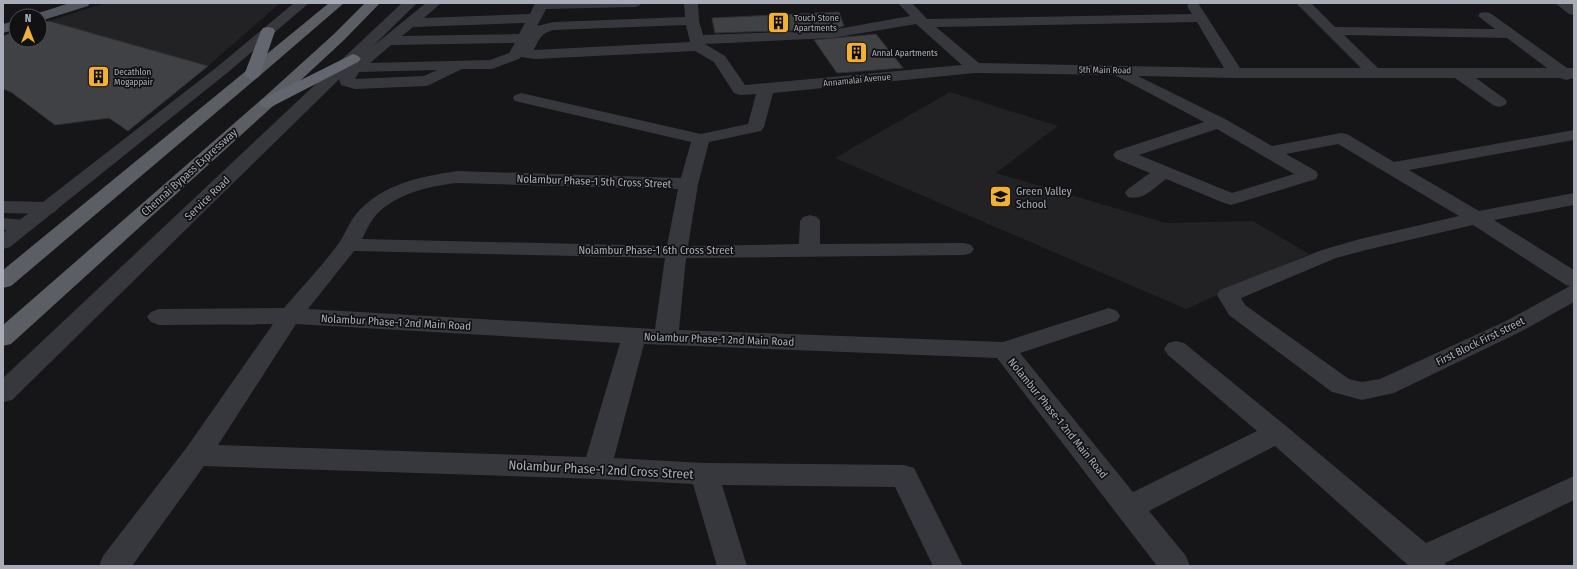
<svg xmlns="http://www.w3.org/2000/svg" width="1577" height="569" viewBox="0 0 1577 569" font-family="'Fira Sans Condensed',sans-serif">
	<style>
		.built { fill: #222225 }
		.building { fill: #404145; stroke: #303034 }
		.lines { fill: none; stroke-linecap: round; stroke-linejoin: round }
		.minor { fill: #37383d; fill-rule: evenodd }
		.tertiary { fill: #37383d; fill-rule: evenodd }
		.primary { fill: #53555c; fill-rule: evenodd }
		.trunk { fill: #5b5e65; fill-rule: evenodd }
		.motorway { fill: #63666e; fill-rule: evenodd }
		.labels { text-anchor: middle; stroke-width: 3.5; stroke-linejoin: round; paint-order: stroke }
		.far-poi-label { font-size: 9px; fill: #a8adb8; stroke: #111113; text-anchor: start }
		.far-street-label { font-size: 9px; fill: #a8adb8; stroke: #111113 }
		.street-label { font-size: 11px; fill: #a8adb8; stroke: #111113 }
		.poi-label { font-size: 11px; fill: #a8adb8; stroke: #111113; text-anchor: start }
		.near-street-label { font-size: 13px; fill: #a8adb8; stroke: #111113 }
	</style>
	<rect width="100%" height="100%" fill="#161618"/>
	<!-- built -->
	<g class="built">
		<polygon points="105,3 280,3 208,66 49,21"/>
		<polygon points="950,92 1058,126 996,173 1166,223 1253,221 1309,254 1186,309 835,158"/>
	</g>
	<!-- building -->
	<g class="building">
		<polygon points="839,12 844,26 832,29 715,33 712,18"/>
		<polygon points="49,21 208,66 128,131 109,118 55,125 11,92 3,89 3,36 16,31 16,40 40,40 40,24"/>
		<polygon points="876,34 903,68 837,73 814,40"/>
	</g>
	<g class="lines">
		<!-- minor -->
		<g class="minor">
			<path d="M 426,3 L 441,3 L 424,18 L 530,14 L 535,3 L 641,3 L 639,6 L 634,7 L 546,9 L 537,26 L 554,22 L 685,17 L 684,3 L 698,3 L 699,21 L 703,35 L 832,30 L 910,16 L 898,3 L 912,3 L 927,19 L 1192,14 L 1187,6 L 1189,3 L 1198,3 L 1240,68 L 1361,68 L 1296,3 L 1311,3 L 1335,27 L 1495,29 L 1478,16 L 1480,13 L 1485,12 L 1490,13 L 1567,68 L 1574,68 L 1574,78 L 1566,80 L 1560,78 L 1476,78 L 1505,99 L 1507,102 L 1505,105 L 1499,107 L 1493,105 L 1455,78 L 1235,78 L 1138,76 L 1225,119 L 1272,146 L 1341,133 L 1347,134 L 1394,162 L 1574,130 L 1574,140 L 1409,170 L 1479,211 L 1574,193 L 1574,205 L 1494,220 L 1574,270 L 1574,302 L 1522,331 L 1394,393 L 1362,400 L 1332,392 L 1229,315 L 1217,295 L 1220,290 L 1322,250 L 1360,239 L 1459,216 L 1338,144 L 1286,154 L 1316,171 L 1318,175 L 1316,179 L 1238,203 L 1231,205 L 1224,203 L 1166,179 C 1154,188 1143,201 1128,197 L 1125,193 L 1128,189 L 1150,173 L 1116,159 L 1113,155 L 1116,151 L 1204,122 L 1115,75 L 975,73 L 773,93 L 764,127 L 761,131 L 709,142 L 698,184 L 688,246 L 799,244 L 800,221 L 803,217 L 810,215 L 817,217 L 820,221 L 820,244 L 964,243 L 971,245 L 974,249 L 971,253 L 964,255 L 686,258 L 679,330 L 1003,342 L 1109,308 L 1117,311 L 1120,316 L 1117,321 L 1020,353 L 1133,492 L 1257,431 L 1168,355 L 1164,349 L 1168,343 L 1176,341 L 1184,343 L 1286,426 L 1426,543 L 1574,476 L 1574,500 L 1445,563 L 1446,566 L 1409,566 L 1275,446 L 1149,511 L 1186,556 L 1190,566 L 1157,566 L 997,358 L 644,344 L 614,458 L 704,463 L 904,465 L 914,468 L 963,566 L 933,566 L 895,487 L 722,485 L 747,566 L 717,566 L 693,484 L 597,479 L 204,466 L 132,566 L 99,566 L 103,556 L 187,447 L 273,324 L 159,325 L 151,322 L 147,317 L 151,312 L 159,309 L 284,308 C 302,287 322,266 339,243 C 345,234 349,223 356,214 C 382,184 419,177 457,171 L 681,178 L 691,142 L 515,101 L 513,98 L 515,95 L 521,93 L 701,134 L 748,124 L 756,94 L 740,95 L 734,93 L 714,62 L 695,51 L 535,59 L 521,57 L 519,59 L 492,69 L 462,69 L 427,86 L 355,89 L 341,85 L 339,79 L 346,68 ZM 1197,22 L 1224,68 L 979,63 L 936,27 ZM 525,23 L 519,34 L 402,36 L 413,27 ZM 916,24 L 962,65 L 745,85 L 725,56 L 705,44 L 832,38 ZM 686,25 L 690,42 L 534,50 C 539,39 541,33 554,30 ZM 1344,35 L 1507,38 L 1547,68 L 1378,68 ZM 515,43 L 509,53 L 490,60 L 370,63 L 391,45 ZM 437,70 L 424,76 L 355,79 L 359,72 ZM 1217,129 L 1294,174 L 1232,193 L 1139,155 ZM 457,183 L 678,189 L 667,246 L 362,239 C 367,229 373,216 382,209 C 404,192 430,186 457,183 ZM 1473,225 L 1566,285 L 1570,286 L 1506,321 L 1380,379 L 1362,382 L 1349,379 L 1245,305 L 1241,298 L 1336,258 L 1366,250 ZM 354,251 L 665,258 L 655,329 L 308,309 ZM 296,324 L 620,343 L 586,457 L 218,445 Z"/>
			<polygon points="1555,3 1571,3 1574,5 1574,15 1569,14"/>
			<polygon points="3,201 48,202 55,204 58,208 55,212 48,214 3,213"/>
			<polygon points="3,218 33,221 36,225 33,229 26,231 3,230"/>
		</g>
		<!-- tertiary -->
		<g class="tertiary">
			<polygon points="294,3 309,3 227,73 10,247 3,249 3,233 217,67"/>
			<polygon points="402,3 417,3 12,400 3,402 3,378"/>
		</g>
		<!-- primary -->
		<g class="primary">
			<polygon points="70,3 90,3 88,6 40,21 40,16 34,16 35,14"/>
			<polygon points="16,21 16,29 3,33 3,24"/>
		</g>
		<!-- trunk -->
		<g class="trunk">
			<polygon points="329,3 344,3 257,78 11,286 3,288 3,270"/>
			<polygon points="365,3 380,3 344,40 273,106 11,344 3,346 3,325 261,100 334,34"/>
		</g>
		<!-- motorway -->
		<g class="motorway">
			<polygon points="268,27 273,28 275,31 260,75 257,78 252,80 247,78 244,75 261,31 263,28"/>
			<polygon points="353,54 358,56 361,59 358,62 273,106 267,108 261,106 259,103 261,100"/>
		</g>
	</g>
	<!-- icons -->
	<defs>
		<symbol id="building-square" viewBox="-11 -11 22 22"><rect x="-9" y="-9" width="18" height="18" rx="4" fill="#f2b134" stroke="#111113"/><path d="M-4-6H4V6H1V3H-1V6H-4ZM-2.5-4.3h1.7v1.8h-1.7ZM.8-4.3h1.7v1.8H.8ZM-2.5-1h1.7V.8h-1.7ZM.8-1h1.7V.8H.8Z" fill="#111"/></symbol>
		<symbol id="school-square" viewBox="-11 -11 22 22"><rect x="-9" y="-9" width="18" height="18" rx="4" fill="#f2b134" stroke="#111113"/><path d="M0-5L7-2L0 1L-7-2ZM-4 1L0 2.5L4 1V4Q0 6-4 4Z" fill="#111"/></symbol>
	</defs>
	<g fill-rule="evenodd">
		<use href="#building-square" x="766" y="10" width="25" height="25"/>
		<use href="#building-square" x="844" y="40" width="25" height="25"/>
		<use href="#building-square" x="86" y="64" width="25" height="25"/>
		<use href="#school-square" x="988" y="184" width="25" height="25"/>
	</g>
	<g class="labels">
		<!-- far-poi labels -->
		<g class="far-poi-label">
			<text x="794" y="21">Touch Stone<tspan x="794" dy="10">Apartments</tspan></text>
			<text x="872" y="56">Annal Apartments</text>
			<text x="114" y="75">Decathlon<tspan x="114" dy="10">Mogappair</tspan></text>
		</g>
		<!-- far-street labels -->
		<g class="far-street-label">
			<text transform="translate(1105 70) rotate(1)" y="3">5th Main Road</text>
			<text transform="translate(857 80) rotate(-6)" y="3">Annamalai Avenue</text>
		</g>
		<!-- street labels -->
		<g class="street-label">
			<text transform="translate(189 172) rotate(-42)" y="4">Chennai Bypass Expressway</text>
			<text transform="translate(594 181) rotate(2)" y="4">Nolambur Phase-1 5th Cross Street</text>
			<text transform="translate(207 198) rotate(-44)" y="4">Service Road</text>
			<text x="656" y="254">Nolambur Phase-1 6th Cross Street</text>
			<text transform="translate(396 322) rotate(3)" y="4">Nolambur Phase-1 2nd Main Road</text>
			<text transform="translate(719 339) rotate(2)" y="4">Nolambur Phase-1 2nd Main Road</text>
			<text transform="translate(1480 341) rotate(-26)" y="4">First Block First street</text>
			<text transform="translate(1058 418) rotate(51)" y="4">Nolambur Phase-1 2nd Main Road</text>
		</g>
		<!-- poi labels -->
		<g class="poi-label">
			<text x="1016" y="195">Green Valley<tspan x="1016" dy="13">School</tspan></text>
		</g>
		<!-- near-street labels -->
		<g class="near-street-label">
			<text transform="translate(601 469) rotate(3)" y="5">Nolambur Phase-1 2nd Cross Street</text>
		</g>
	</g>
	<!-- border -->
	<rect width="1577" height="569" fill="none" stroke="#a8adb8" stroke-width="8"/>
	<!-- north arrow -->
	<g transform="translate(28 28)"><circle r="19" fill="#111113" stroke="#4d4f55"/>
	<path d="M0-3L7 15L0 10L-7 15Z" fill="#f2b134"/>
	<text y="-6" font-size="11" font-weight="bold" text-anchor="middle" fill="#a8adb8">N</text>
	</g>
</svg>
